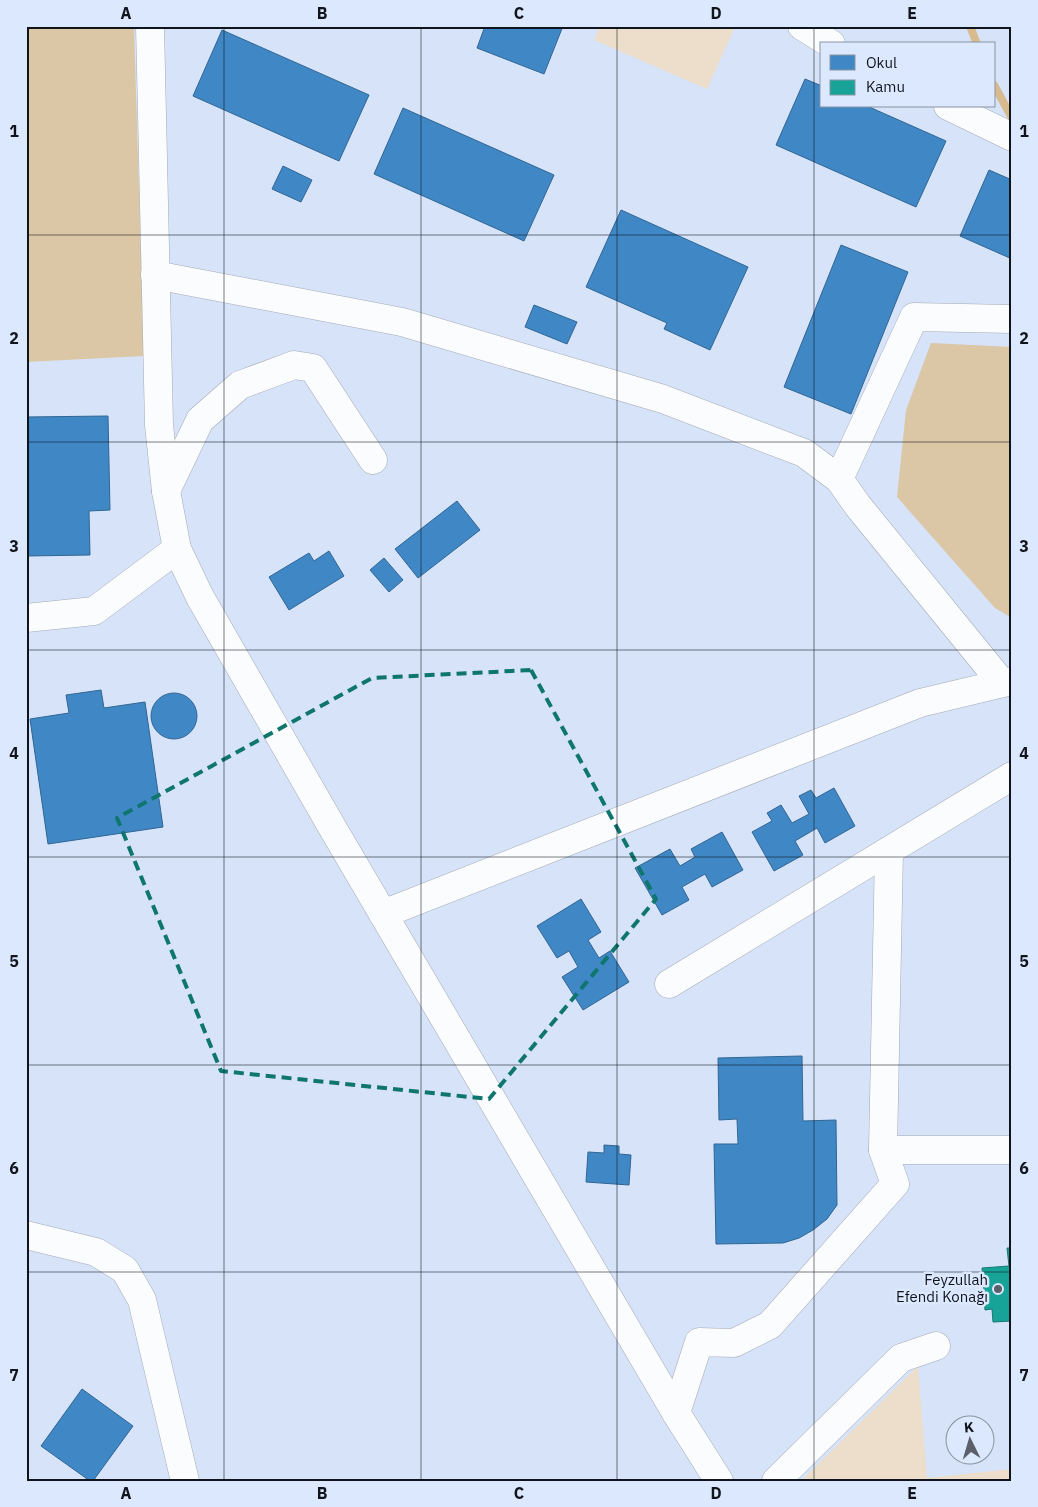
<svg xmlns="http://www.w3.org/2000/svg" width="1038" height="1507" viewBox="0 0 1038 1507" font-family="'IBM Plex Sans',sans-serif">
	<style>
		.built { fill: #d6e3f9; fill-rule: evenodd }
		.green { fill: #ecdeca }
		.forest { fill: #dbc7a6 }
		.schools { fill: #3f88c5; stroke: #316593 }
		.public { fill: #17a398; stroke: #157873 }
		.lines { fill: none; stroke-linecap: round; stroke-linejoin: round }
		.stream { stroke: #d7bb8e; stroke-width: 8 }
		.minor-casing { stroke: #a4aab3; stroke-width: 29 }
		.minor { stroke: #fbfcfe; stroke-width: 28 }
		.marked { fill: none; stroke: #0f766e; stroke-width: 4; stroke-dasharray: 10 6; stroke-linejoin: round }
		.grid { fill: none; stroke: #10141d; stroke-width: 1; stroke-opacity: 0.55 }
		.poi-dot { fill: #5a5f69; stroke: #dce8fd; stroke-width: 2 }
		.labels { text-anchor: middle; stroke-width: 5; stroke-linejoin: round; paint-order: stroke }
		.poi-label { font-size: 15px; fill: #10141d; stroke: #dce8fd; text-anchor: end }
		.neatline { fill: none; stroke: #10141d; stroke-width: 2 }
		.grid-label { font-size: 16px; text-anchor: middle; font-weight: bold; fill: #10141d }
	</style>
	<rect width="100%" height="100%" fill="#e4eaf5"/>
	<!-- built -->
	<path class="built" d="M 26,26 L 1012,26 L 1012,1481 L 26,1481 ZM 822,44 L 994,44 L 994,106 L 822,106 ZM 956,1424 L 986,1424 L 986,1454 L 956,1454 Z"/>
	<!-- green -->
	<g class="green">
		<polygon points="600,26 727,26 734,29 707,89 594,40"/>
		<polygon points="918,1366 927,1478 1012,1469 1012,1481 801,1481"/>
	</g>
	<!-- forest -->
	<g class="forest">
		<polygon points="26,26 134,26 144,356 26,362"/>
		<polygon points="931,343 1012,347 1012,618 995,608 897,497 906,410"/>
	</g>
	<!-- schools -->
	<g class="schools">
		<polygon points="485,26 563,26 544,74 477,48"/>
		<polygon points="222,30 369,95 339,161 193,96"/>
		<polygon points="805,79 822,86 822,106 867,106 946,141 916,207 776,145"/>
		<polygon points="403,108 554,175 524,241 374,174"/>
		<polygon points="283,166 312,180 301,202 272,189"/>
		<polygon points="989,170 1012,180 1012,259 960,236"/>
		<polygon points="621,210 748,267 710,350 664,329 667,323 586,287"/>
		<polygon points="841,245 908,272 851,414 784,387"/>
		<polygon points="534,305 577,322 567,344 525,327"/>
		<polygon points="108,416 110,510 89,511 90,555 26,556 26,417"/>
		<polygon points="457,501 480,530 418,578 395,549"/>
		<polygon points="329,551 344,576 289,610 269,577 309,553 314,561"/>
		<polygon points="384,558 403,580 389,592 370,570"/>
		<polygon points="101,690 104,708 145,702 163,827 48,844 30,719 69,713 66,695"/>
		<circle cx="174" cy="716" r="23"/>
		<polygon points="834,788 855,826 825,843 817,828 795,841 803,855 774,871 752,832 772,821 767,813 781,805 792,823 809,814 799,796 811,790 816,798"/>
		<polygon points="722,832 743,870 712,887 705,874 682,887 689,900 662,915 635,868 670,849 680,866 695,857 691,849"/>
		<polygon points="581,899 601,932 588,940 599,958 610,951 629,982 583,1010 562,977 578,967 569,951 557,958 537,926"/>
		<polygon points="802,1056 803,1121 836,1120 837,1205 827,1219 813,1230 799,1238 783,1243 716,1244 714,1144 738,1144 737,1119 719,1120 718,1058"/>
		<polygon points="604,1145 619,1146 619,1154 631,1155 629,1185 586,1182 588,1152 604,1153"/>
		<polygon points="82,1389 133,1426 93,1481 90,1481 41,1446"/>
	</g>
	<!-- public -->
	<polygon class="public" points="1007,1248 1012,1248 1012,1321 993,1322 992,1309 985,1310 982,1268 1009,1266"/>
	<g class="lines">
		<!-- stream -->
		<g class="stream">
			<polyline points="970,26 977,44"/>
			<polyline points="994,85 1012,118"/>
		</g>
		<defs>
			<g id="minor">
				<polyline points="150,26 159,425 166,491 177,549 200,597 332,827 676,1413 719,1481"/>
				<polyline points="802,26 831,44"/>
				<polyline points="948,106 1012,137"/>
				<polyline points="155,275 402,322 663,399 804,453 839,479 858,506 1002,683"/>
				<polyline points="839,479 914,317 1012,319"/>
				<polyline points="166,491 200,420 240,385 294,365 313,368 373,460"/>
				<polyline points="26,618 94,611 177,549"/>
				<polyline points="383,914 920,703 1012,681"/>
				<polyline points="669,984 1012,776"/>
				<polyline points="883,1150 1012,1150"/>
				<polyline points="26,1235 96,1252 125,1270 142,1300 185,1481"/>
				<polyline points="676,1413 699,1342 734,1343 770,1325 895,1184 883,1150 889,851"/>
				<polyline points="776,1481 901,1358 936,1346"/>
			</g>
		</defs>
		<!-- minor casing -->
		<use href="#minor" class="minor-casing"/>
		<!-- minor -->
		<use href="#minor" class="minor"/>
	</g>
	<!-- marked area -->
	<path class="marked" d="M 531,670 L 656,899 L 489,1099 L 221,1071 L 117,818 L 372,678 Z"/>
	<!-- grid -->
	<path class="grid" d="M 224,26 L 224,1481M 421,26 L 421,1481M 617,26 L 617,1481M 814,26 L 814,1481M 26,235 L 1012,235M 26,442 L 1012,442M 26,650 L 1012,650M 26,857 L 1012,857M 26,1065 L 1012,1065M 26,1272 L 1012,1272"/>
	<!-- markers -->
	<circle class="poi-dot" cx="998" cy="1289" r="5"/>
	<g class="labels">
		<!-- poi labels -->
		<g class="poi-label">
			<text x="988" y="1285">Feyzullah<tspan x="988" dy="17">Efendi Konağı</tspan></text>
		</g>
	</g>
	<!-- border -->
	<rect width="1038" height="1507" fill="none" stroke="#dce8fd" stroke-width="55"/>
	<!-- legend -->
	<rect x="820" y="42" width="175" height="65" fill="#dce8fd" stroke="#8a93a3"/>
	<rect x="830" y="55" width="25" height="15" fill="#3f88c5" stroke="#8a93a3"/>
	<text x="866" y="68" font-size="15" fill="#10141d">Okul</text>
	<rect x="830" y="80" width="25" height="15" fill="#17a398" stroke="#8a93a3"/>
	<text x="866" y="92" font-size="15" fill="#10141d">Kamu</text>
	<!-- north arrow -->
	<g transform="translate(970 1440) rotate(355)"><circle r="24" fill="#dce8fd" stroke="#8a93a3"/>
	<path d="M0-4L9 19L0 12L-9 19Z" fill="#5a5f69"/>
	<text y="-8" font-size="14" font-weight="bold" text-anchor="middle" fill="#10141d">K</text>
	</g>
	<rect x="28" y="28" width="982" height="1452" class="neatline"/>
	<g class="grid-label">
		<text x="126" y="19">A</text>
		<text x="322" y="19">B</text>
		<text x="519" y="19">C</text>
		<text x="716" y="19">D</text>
		<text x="912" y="19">E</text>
		<text x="14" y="137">1</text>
		<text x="1024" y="137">1</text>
		<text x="14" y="344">2</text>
		<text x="1024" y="344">2</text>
		<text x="14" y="552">3</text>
		<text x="1024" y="552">3</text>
		<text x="14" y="759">4</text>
		<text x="1024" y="759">4</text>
		<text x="14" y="967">5</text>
		<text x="1024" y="967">5</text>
		<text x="14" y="1174">6</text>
		<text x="1024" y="1174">6</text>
		<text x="14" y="1381">7</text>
		<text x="1024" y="1381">7</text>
		<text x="126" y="1499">A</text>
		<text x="322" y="1499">B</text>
		<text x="519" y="1499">C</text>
		<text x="716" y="1499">D</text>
		<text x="912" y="1499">E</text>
	</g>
</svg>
